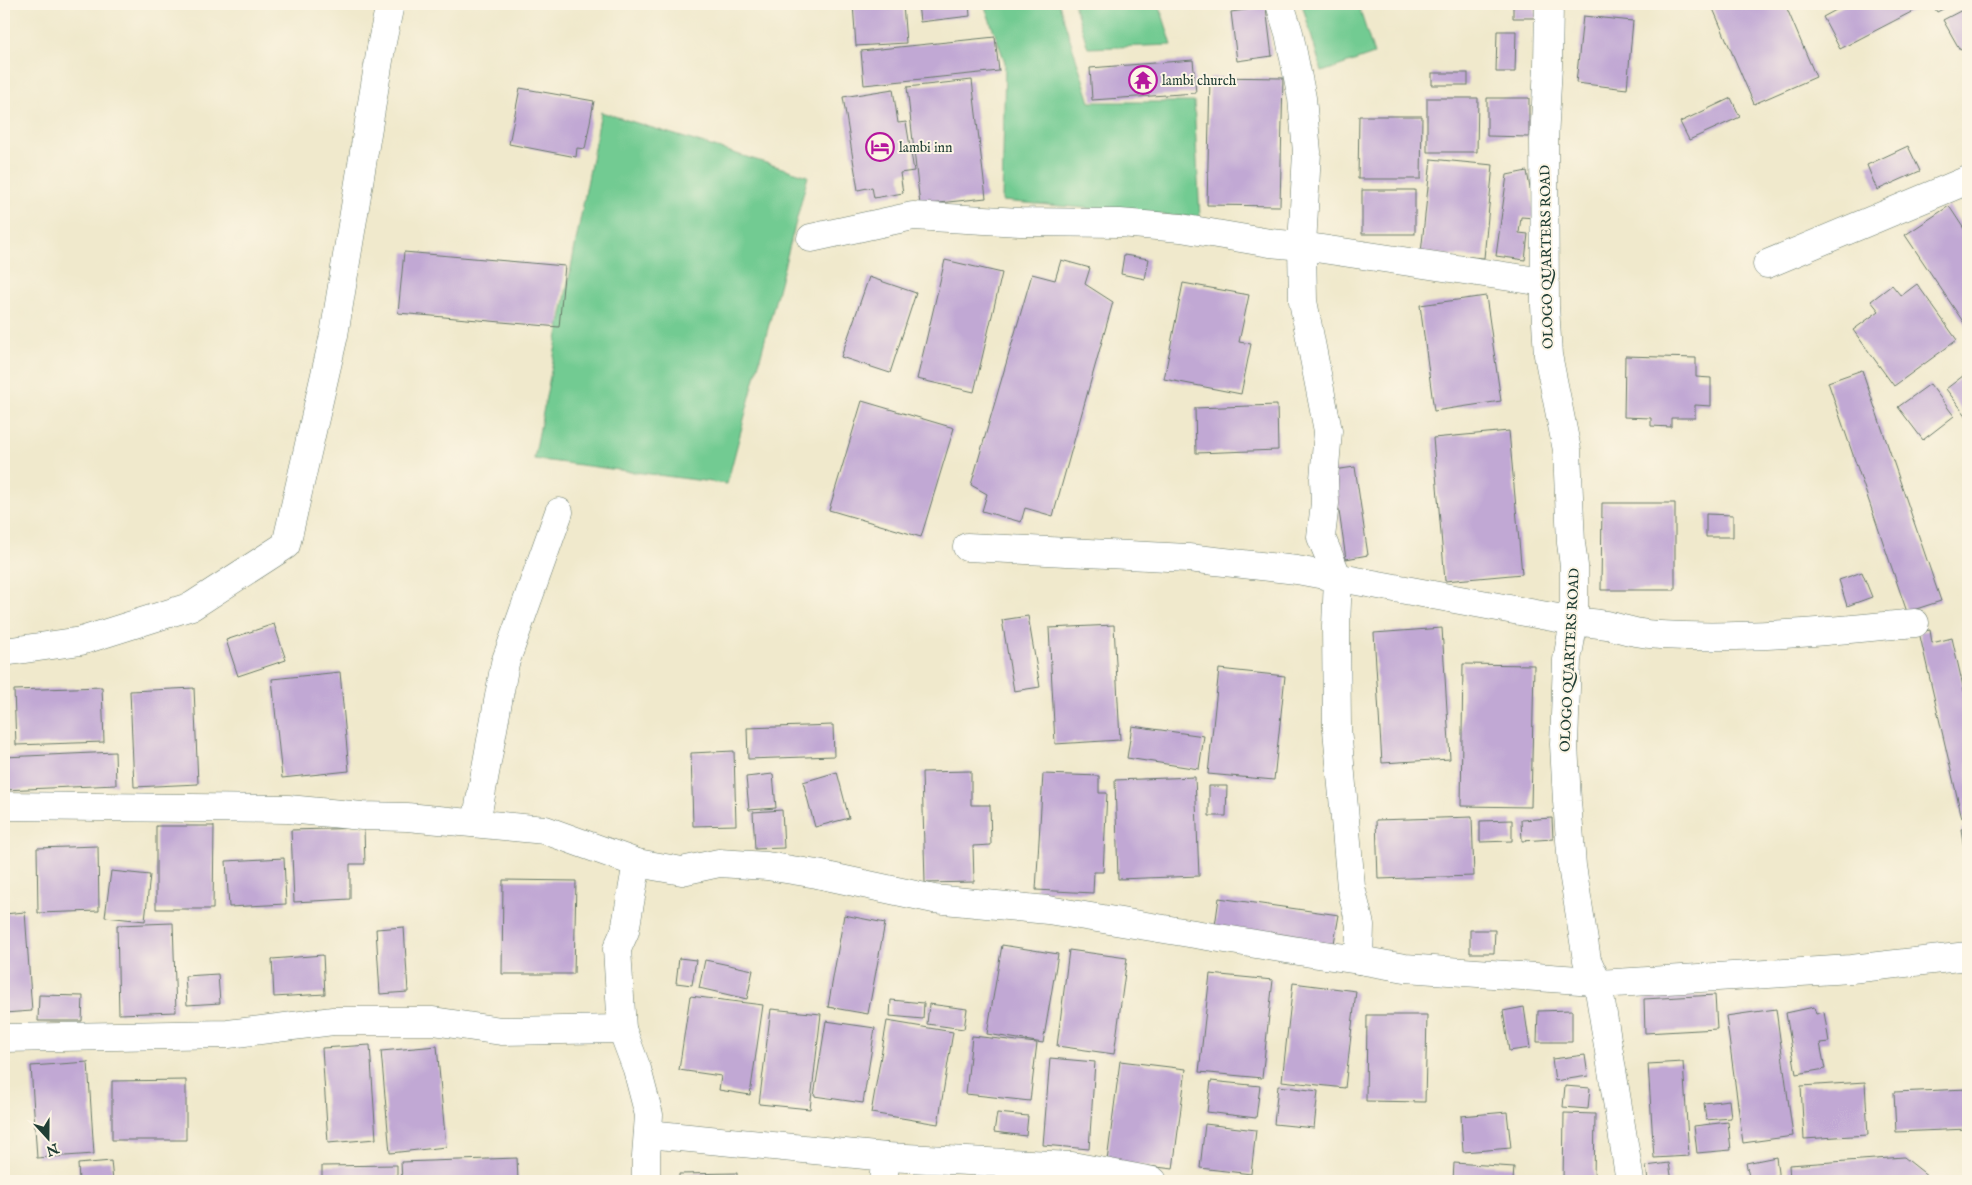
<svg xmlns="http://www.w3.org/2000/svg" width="1972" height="1185" viewBox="0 0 1972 1185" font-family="'IM FELL English',serif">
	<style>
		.green { fill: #72cb92; stroke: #488463 }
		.building { fill: #c1a8d4 }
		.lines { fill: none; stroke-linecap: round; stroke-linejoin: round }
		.minor-casing { stroke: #687969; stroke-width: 29 }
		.minor { stroke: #fff; stroke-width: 28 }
		.labels { text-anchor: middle; stroke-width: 4; stroke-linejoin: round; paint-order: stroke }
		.poi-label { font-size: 14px; fill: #1f3d34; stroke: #fcf5e5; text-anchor: start }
		.street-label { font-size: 14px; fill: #1f3d34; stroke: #fcf5e5 }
	</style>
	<rect width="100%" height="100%" fill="#fcf5e5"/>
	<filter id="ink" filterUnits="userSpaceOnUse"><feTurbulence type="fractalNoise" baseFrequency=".02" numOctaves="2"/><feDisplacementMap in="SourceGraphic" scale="10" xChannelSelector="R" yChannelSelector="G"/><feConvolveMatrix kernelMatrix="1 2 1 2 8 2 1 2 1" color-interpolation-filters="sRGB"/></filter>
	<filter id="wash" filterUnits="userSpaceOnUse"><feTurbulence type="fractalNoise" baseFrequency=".0096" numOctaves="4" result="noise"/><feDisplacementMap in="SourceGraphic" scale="20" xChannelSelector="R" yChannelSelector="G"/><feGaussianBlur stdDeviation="1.12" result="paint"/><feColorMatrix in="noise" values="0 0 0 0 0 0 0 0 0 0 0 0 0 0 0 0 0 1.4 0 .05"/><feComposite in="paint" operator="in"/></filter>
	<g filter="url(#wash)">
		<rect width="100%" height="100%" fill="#f0e9cc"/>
		<!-- green -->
		<g class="green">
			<polygon points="984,4 1059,4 1090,102 1194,102 1200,218 1002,201 1005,62"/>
			<polygon points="1074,4 1159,4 1172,45 1088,48"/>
			<polygon points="1302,4 1358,4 1374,54 1322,72"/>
			<polygon points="601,112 808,176 727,484 534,459"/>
		</g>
		<g id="blocks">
			<!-- building -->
			<g class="building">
				<polygon points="853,4 903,4 906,43 856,46"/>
				<polygon points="918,4 969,4 970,16 920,22"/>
				<polygon points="1513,4 1535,4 1536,18 1513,18"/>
				<polygon points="1711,4 1785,4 1816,77 1754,104"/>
				<polygon points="1847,4 1917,4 1919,8 1840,49 1823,17"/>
				<polygon points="1932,4 1953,4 1937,12"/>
				<polygon points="1266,7 1272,56 1237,61 1231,12"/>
				<polygon points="1968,7 1968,46 1960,50 1943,20"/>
				<polygon points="1583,16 1633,21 1627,89 1576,83"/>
				<polygon points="1497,31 1516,31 1515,72 1496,72"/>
				<polygon points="995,37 999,71 864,85 861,51"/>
				<polygon points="1193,60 1196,93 1092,100 1090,68"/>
				<rect x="1432" y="73" width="36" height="12"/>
				<polygon points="1210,77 1283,78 1280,206 1207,205"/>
				<polygon points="972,80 986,198 920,205 907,87"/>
				<polygon points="520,88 594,101 585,149 577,148 576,157 509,144"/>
				<polygon points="893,89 898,123 906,122 914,171 900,173 903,193 874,198 872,187 858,190 843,97"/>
				<polygon points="1427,98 1478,98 1477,152 1427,152"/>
				<polygon points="1487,98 1529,98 1529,137 1487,136"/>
				<polygon points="1731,98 1740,117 1689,140 1680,122"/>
				<polygon points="1359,116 1422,116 1421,179 1358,179"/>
				<polygon points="1908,146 1920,171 1877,190 1867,165"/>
				<polygon points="1431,159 1493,165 1484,258 1421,253"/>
				<polygon points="1527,171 1535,218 1521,217 1519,233 1528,234 1525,260 1496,256 1507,175"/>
				<rect x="1362" y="190" width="53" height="44"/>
				<polygon points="1949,206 1968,235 1968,329 1905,235"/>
				<polygon points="404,252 565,266 559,327 398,313"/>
				<polygon points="1124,255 1149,259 1145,279 1121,274"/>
				<polygon points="945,260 1002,273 974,392 917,379"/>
				<polygon points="1061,260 1090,268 1085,284 1113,302 1053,516 1025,508 1021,522 982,511 987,494 971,485 1032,274 1055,280"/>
				<polygon points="869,277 916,293 890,373 841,357"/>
				<polygon points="1183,283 1249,295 1239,342 1251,344 1241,394 1164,379"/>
				<polygon points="1917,284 1957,340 1894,386 1853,330 1879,311 1871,301 1892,285 1901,296"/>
				<polygon points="1486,296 1501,401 1434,411 1420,305"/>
				<polygon points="1625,356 1696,358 1696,377 1711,378 1711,406 1695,405 1695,418 1671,418 1671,427 1651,426 1651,418 1624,417"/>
				<polygon points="1862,370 1941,601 1907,612 1828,382"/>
				<polygon points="1968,372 1968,418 1946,389"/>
				<polygon points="1930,384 1954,416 1923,440 1898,407"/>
				<polygon points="862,401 954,428 921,537 829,510"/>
				<polygon points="1277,405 1278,450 1196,453 1195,408"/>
				<polygon points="1509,431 1522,574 1445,581 1433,438"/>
				<polygon points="1355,467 1368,555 1346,559 1333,470"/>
				<polygon points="1602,503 1675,503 1675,590 1601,590"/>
				<polygon points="1706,514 1733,515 1733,537 1706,537"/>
				<polygon points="1862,572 1872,597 1847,606 1839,580"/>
				<polygon points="1028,616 1040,687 1014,691 1002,620"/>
				<polygon points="274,624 286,660 238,676 226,640"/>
				<polygon points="1114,625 1120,740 1055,744 1049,628"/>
				<polygon points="1442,628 1450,759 1382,763 1374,633"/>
				<polygon points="1930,630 1932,643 1952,638 1968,708 1968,816 1962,818 1919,632"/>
				<polygon points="1463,664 1534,665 1531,807 1461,806"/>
				<polygon points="1219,669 1285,676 1274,780 1208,774"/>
				<polygon points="340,672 349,771 282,778 272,679"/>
				<polygon points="102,687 104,742 16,745 14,690"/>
				<polygon points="194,688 198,784 134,787 130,691"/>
				<polygon points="833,725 834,756 748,759 747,728"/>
				<polygon points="1132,726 1204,736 1199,769 1127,758"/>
				<polygon points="734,751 736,825 693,826 691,753"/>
				<polygon points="115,752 116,785 4,790 4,757"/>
				<polygon points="971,771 971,805 990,805 991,845 973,846 974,882 925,883 922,772"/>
				<polygon points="837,772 849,818 815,827 803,782"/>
				<polygon points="773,774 776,808 749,810 746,777"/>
				<polygon points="1043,774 1099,776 1099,793 1107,793 1103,872 1094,872 1093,893 1036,890"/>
				<polygon points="1195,777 1199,876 1118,879 1115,780"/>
				<polygon points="1209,786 1227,786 1226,816 1209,816"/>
				<polygon points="782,810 784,848 755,849 753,812"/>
				<polygon points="1472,817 1474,876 1378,879 1376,820"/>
				<polygon points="1552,818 1553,839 1522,841 1521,820"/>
				<polygon points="1512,820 1512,841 1480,842 1480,821"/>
				<polygon points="156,826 214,826 213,909 156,909"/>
				<polygon points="364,828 365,864 350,864 350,899 294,902 291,830"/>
				<polygon points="1968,828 1968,867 1967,867 1961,829"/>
				<polygon points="98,846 99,911 38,913 37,848"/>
				<polygon points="284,858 286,904 229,907 226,861"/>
				<polygon points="111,871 150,875 145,921 105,917"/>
				<polygon points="503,880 576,881 574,974 502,974"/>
				<polygon points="1219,898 1339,915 1333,949 1214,933"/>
				<polygon points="25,912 32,1011 4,1013 4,914"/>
				<polygon points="844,915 885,923 868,1014 828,1007"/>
				<polygon points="173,923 176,1012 119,1014 117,925"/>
				<polygon points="404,927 408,992 380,994 376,929"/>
				<polygon points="1470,930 1495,930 1494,953 1470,953"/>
				<polygon points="1002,945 1058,954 1043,1043 987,1034"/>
				<polygon points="1069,950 1127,958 1114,1054 1057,1046"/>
				<polygon points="323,955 325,994 274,997 272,959"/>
				<polygon points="679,958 696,960 692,985 676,983"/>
				<polygon points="705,960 753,970 747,999 699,988"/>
				<polygon points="218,974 220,1003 187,1005 185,976"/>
				<polygon points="1210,974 1273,980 1262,1078 1199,1072"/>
				<polygon points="1293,983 1356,991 1345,1088 1282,1081"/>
				<polygon points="39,995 83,996 82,1021 38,1021"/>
				<polygon points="1715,995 1717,1029 1645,1033 1644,999"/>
				<polygon points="690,996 763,1005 750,1095 719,1090 721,1076 679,1070"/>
				<polygon points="891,1000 924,1003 923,1019 890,1016"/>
				<polygon points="929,1004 967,1009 964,1029 927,1024"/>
				<polygon points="1524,1007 1530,1048 1509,1051 1503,1011"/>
				<polygon points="1814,1007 1816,1014 1824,1012 1829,1042 1820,1043 1825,1069 1796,1074 1786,1013"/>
				<polygon points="771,1009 821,1014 810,1109 759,1104"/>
				<polygon points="1776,1009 1793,1136 1743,1143 1726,1016"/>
				<polygon points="1572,1010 1572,1042 1537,1042 1538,1011"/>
				<polygon points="1367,1015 1427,1015 1425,1102 1366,1101"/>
				<polygon points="826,1021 875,1028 863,1103 814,1096"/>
				<polygon points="887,1021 953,1032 938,1124 871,1113"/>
				<polygon points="972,1036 1037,1043 1030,1101 966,1094"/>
				<polygon points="370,1045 376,1139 328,1143 322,1048"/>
				<polygon points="437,1046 446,1147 390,1153 381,1051"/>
				<polygon points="1585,1055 1588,1076 1555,1081 1552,1059"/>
				<polygon points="1050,1058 1095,1062 1089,1149 1043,1145"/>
				<polygon points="1120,1061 1186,1069 1173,1169 1107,1161"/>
				<polygon points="88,1062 94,1154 37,1158 31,1066"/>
				<polygon points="1683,1062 1689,1156 1654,1158 1648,1064"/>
				<polygon points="186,1080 186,1140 112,1140 112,1081"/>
				<polygon points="1211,1081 1260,1086 1256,1118 1207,1112"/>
				<polygon points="1865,1082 1868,1135 1804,1139 1801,1086"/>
				<polygon points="1278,1086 1318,1091 1314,1128 1274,1124"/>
				<polygon points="1565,1086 1590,1088 1588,1109 1563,1107"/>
				<polygon points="1968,1089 1968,1129 1896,1132 1894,1092"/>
				<polygon points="1729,1100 1731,1118 1706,1120 1704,1103"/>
				<polygon points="1507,1112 1511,1148 1463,1152 1461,1116"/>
				<polygon points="997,1113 1028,1116 1026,1136 994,1132"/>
				<polygon points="1564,1113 1595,1114 1594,1181 1563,1181"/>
				<polygon points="1728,1122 1731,1150 1697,1153 1694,1126"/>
				<polygon points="1205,1124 1256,1130 1251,1174 1200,1168"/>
				<polygon points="1776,1157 1779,1181 1750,1181 1746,1163"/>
				<polygon points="1904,1157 1928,1176 1928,1181 1790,1181 1789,1165"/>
				<polygon points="517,1158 518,1181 402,1181 401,1162"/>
				<polygon points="111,1161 113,1181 79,1181 78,1164"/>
				<polygon points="1454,1163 1514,1167 1513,1181 1453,1181"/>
				<polygon points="1669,1163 1672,1181 1648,1181 1646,1166"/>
				<polygon points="397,1165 397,1181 322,1181 322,1166"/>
				<polygon points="737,1173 737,1181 679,1181 679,1174"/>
			</g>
		</g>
	</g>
	<g filter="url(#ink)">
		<use href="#blocks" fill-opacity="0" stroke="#687969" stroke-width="1"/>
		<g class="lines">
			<defs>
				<g id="minor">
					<polyline points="1280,4 1289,33 1302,98 1307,152 1302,246 1303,301 1328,431 1324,479 1325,503 1321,537 1338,578 1336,626 1337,729 1351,887 1360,925 1359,960"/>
					<polyline points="1549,4 1548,66 1544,140 1545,306 1548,355 1567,450 1571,543 1574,566 1574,621 1567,660 1564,744 1567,801 1572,866 1587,960 1598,984 1630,1181"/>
					<polyline points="811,238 913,216 1020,222 1120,223 1181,228 1270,243 1302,246 1544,282"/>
					<polyline points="1767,264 1968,180"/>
					<path d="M 967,547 L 1188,558 L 1297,570 L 1574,621 C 1586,623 1599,623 1611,626 C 1630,631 1641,634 1660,635 C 1745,640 1831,631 1915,623"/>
					<polyline points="4,652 81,641 192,606 286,545 334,335 382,42 390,4"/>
					<polyline points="4,806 288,809 362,816 407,817 545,830 637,863 682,871 719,863 767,866 817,874 934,899 1048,910 1311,953 1359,960 1405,968 1594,981 1598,984 1851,969 1968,956"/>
					<polyline points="476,823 505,663 559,512"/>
					<polyline points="637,863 625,931 617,949 622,1029 637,1069 649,1115 646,1157 646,1181"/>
					<polyline points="4,1038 228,1034 333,1021 433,1021 501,1031 622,1029"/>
					<polyline points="648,1134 886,1157 1072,1166 1153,1181"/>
					<polyline points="883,1181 886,1157"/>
				</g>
			</defs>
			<!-- minor casing -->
			<use href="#minor" class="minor-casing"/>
			<!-- minor -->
			<use href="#minor" class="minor"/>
		</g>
	</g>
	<!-- icons -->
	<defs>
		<symbol id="temple-ring" viewBox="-11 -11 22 22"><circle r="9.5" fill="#fcf5e5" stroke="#b5179e" stroke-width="1.5"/><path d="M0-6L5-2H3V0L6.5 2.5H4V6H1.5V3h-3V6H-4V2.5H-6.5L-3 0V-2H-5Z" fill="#b5179e"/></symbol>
		<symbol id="hotel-ring" viewBox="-11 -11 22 22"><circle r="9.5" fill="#fcf5e5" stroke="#b5179e" stroke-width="1.5"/><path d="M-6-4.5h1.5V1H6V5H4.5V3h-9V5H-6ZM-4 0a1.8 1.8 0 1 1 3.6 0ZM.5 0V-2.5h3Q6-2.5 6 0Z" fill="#b5179e"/></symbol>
	</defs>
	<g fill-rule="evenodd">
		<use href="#temple-ring" x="1127" y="64" width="32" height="32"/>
		<use href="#hotel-ring" x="864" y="131" width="32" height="32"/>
	</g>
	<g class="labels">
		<!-- poi labels -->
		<g class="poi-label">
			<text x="1162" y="85">lambi church</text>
			<text x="899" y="152">lambi inn</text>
		</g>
		<!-- street labels -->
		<g class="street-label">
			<text transform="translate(1546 257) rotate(-91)" y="5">OLOGO QUARTERS ROAD</text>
			<text transform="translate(1569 660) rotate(-87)" y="5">OLOGO QUARTERS ROAD</text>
		</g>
	</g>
	<!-- margin -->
	<rect width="1972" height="1185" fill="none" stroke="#fcf5e5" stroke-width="20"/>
	<!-- north arrow -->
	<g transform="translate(48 1138) rotate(159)" stroke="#fcf5e5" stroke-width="4" paint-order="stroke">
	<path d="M0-4L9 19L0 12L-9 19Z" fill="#1f3d34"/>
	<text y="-8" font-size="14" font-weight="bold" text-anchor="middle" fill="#1f3d34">N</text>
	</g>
</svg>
